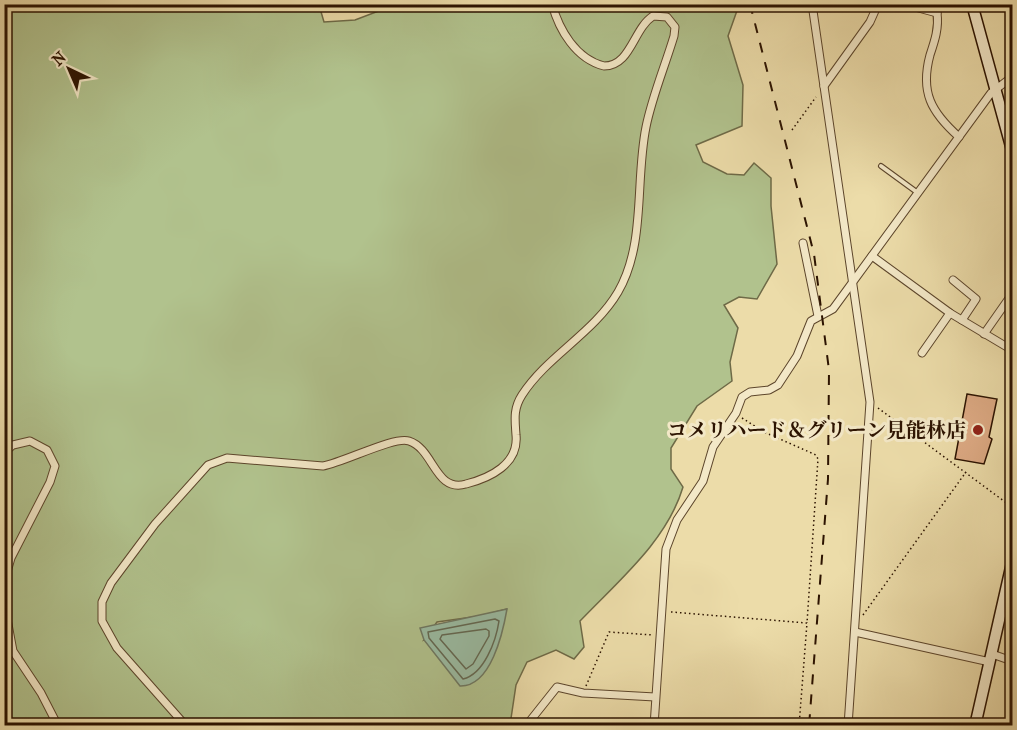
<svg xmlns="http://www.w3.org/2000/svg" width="1017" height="730" viewBox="0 0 1017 730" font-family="'IM FELL French Canon','Noto Serif JP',serif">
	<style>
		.green { fill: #b1c28d; stroke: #6e6a47; stroke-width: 1.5; fill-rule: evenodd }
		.water { fill: #9abca3; stroke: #6e7862; stroke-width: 1.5 }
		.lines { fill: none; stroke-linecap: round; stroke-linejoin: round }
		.shore { stroke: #636852; stroke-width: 1.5 }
		.building { fill: #dca983; stroke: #2c1301; stroke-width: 1.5 }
		.service-casing { stroke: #5c452b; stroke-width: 6 }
		.minor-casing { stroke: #5c452b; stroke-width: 9 }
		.secondary-casing { stroke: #2c1301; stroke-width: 13 }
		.path { stroke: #2c1301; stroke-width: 1.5; stroke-dasharray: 1.5 3; stroke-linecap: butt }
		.service { stroke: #f3e8c7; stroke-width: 4 }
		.minor { stroke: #f3e8c7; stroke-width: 7 }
		.secondary { stroke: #f3e8c7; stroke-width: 10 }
		.rail { stroke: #2c1301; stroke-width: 2; stroke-dasharray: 10 10; stroke-linecap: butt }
		.poi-dot { fill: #8f2418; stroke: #f3e8c7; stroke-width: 2 }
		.labels { text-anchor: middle; stroke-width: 6; stroke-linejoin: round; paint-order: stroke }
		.poi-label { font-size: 20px; font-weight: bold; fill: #2c1301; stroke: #f3e8c7; text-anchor: end }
	</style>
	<rect width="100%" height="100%" fill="#ecdca9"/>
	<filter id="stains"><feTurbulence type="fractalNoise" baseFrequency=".00333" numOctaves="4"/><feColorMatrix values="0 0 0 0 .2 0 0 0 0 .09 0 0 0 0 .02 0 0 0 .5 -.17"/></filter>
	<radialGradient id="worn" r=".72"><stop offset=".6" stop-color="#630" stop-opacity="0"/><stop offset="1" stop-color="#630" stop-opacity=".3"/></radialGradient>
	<!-- green -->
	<path class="green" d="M 397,4 L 739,5 L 728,36 L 743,85 L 742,126 L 696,145 L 703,162 L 727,174 L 744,175 L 754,163 L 771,178 L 771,206 L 777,264 L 757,299 L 739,297 L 724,305 L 738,328 L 730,362 L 732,381 L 697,406 L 671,448 L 671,469 L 683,487 C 667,541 618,581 580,621 L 584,647 L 574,659 L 556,650 L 527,662 L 516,685 L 510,725 L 5,725 L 4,5 L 319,5 L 324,22 L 355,20 ZM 507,609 L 424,640 L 437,622 L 480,616 Z"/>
	<!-- water -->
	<path class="water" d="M 507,609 C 503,632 491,687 460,686 L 424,640 L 420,628 Z"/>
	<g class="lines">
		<!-- shore -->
		<g class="shore">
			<path d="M 495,619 L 499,621 C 496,641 484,674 463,679 L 429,638 L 428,632 Z"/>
			<polygon points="486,629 489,631 489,636 473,664 466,669 440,639 442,635"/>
		</g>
	</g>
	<!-- building -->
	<polygon class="building" points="967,394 997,399 989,437 992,439 984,464 955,459"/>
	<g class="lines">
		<defs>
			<polyline id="service" points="881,166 918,193"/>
			<g id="minor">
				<polyline points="812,4 870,402 848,726"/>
				<polyline points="904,4 937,13 937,4"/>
				<path d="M 937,13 C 939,28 935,40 930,55 C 920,92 931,112 959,137"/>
				<polyline points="824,86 870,22 878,4"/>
				<polyline points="803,243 818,316"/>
				<polyline points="872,256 950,313 1012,350"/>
				<polyline points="953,280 976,299 962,320"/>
				<polyline points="984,334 1012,294"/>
				<polyline points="922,353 950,313"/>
				<polyline points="4,453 13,445 30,441 47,450 55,466 50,482 11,558 4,582"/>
				<polyline points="4,603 13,651 41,693 58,726"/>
				<polyline points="855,632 990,662"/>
				<polyline points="992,654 1012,661"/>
				<path d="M 186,726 L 117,648 L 102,621 L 102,602 L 111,583 L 155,524 L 208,465 L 227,458 L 323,466 C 345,462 394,436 409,441 C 434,449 435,493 466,484 C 490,478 519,464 516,435 C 515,420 513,409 522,395 C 547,356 594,333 618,292 C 646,244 635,181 646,127 C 652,97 665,66 674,36 L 675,27 L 667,17 L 653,16 C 633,29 631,66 604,66 C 576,59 559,30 552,4"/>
				<polyline points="526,726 557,687 583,693 655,697"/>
				<polyline points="654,726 666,549 677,520 703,481 713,447 736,413 742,397 750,392 769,390 778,385 797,356 811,321 833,309 991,93 1012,77"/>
			</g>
			<g id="secondary">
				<polyline points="972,4 1012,150"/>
				<polyline points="975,726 1012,563"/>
			</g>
		</defs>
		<!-- service casing -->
		<use href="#service" class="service-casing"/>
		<!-- minor casing -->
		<use href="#minor" class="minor-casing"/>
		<!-- secondary casing -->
		<use href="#secondary" class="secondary-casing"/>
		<!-- path -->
		<g class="path">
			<polyline points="792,130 816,97"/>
			<polyline points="878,408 1012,507"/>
			<polyline points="742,418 764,432 816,455 818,459 807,623"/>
			<polyline points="671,612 807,623 799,726"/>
			<polyline points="863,615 966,472"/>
			<polyline points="586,686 609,632 653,635"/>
		</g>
		<!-- service -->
		<use href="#service" class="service"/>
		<!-- minor -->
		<use href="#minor" class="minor"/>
		<!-- secondary -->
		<use href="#secondary" class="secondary"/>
		<!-- rail -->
		<polyline class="rail" points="750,4 814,254 829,370 828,479 809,726"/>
	</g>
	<!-- markers -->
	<circle class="poi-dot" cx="978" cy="430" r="6"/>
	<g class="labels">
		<!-- poi labels -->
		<g class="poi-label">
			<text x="966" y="437">コメリハード＆グリーン見能林店</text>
		</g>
	</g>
	<!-- margin -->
	<rect width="1017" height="730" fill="none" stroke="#ecdca9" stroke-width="24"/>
	<rect x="6" y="6" width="1005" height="718" fill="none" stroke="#2c1301" stroke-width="3"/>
	<rect x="12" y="12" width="993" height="706" fill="none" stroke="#2c1301" stroke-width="1.5"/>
	<!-- north arrow -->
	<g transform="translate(69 69) rotate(316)" stroke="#f3e8c7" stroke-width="4.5" paint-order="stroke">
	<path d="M0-4.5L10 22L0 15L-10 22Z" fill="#2c1301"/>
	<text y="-9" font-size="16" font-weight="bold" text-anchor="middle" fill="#2c1301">N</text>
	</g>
	<rect width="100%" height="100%" filter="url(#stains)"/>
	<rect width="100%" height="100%" fill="url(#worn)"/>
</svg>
